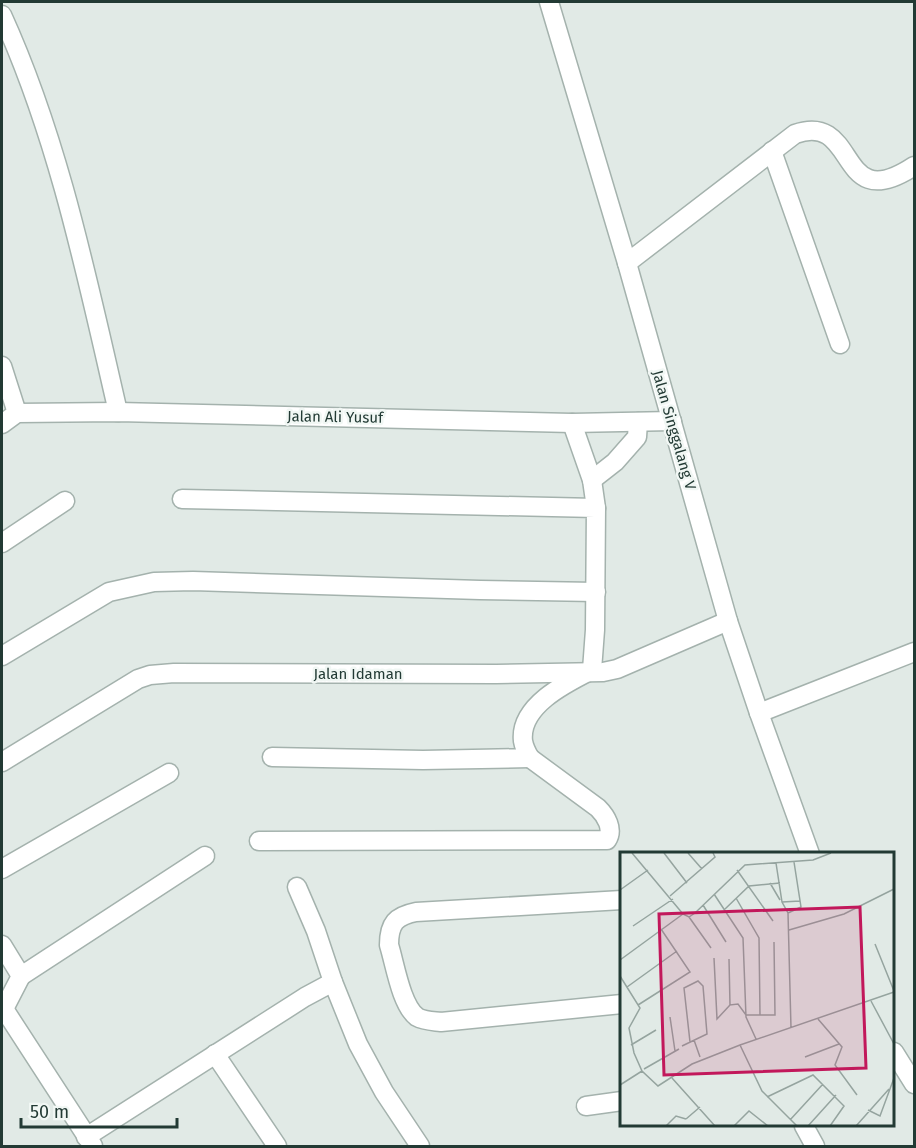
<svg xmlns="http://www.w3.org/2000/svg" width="916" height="1148" viewBox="0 0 916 1148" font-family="'Fira Sans',sans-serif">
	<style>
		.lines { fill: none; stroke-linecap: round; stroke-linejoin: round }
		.minor-casing { stroke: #a4b2ad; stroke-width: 21 }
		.tertiary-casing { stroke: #a4b2ad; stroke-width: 21 }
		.minor { stroke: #fff; stroke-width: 18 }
		.tertiary { stroke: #fff; stroke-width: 18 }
		.labels { text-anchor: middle; stroke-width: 5; stroke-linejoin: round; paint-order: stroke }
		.street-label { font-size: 15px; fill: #223a34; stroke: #f1f7f4 }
		.inset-road { fill: none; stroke: #95a49f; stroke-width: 1.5 }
		.view { fill: #c2185b; fill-opacity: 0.15; stroke: #c2185b; stroke-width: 3 }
		.inset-edge { fill: none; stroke: #223a34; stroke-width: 3 }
	</style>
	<rect width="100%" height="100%" fill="#e1eae6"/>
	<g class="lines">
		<defs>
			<g id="minor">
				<path d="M 2,15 C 59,140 87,278 118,412"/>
				<polyline points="772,151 840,344"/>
				<path d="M 627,263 L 795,134 C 860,111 835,218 914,166"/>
				<polyline points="2,366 17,413"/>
				<polyline points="572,423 592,480 596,508"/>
				<polyline points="2,424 17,413 118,412 572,423 672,421"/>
				<polyline points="592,480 615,462 637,437 638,422"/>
				<path d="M 182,499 L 596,508 L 595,630 L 592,670 C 566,683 519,706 523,741 C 524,747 527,753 530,758 L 423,760 L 272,757"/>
				<polyline points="2,543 65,501"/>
				<polyline points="2,656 109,592 154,582 193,581 480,590 596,592"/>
				<polyline points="759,713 914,652"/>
				<polyline points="2,762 138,679 150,675 174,673 496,674 603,672 617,669 728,621"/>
				<path d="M 259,841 L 607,840 C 614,829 606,816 598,808 L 530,758"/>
				<polyline points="2,869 169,773"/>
				<polyline points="297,887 316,931 333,982"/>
				<path d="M 622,900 L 416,912 C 396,916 389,923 389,945 C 395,964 401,1005 417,1017 C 424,1021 433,1021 441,1022 L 622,1004"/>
				<polyline points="2,945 21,976 4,1009"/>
				<polyline points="21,976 205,856"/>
				<polyline points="4,1009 93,1146"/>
				<polyline points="215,1054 277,1146"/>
				<polyline points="586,1106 622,1101"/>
				<polyline points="804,1126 815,1146"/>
				<polyline points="86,1137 305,997 333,982 358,1044 384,1092 420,1146"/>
			</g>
			<g id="tertiary">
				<polyline points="549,2 627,263 728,621 759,713 810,854"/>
				<polyline points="894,1052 914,1084"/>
			</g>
		</defs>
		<!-- minor casing -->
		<use href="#minor" class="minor-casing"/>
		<!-- tertiary casing -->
		<use href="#tertiary" class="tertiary-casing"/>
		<!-- minor -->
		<use href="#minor" class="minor"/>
		<!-- tertiary -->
		<use href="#tertiary" class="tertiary"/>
	</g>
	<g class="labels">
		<!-- street labels -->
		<g class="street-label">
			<text transform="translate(335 417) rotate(1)" y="5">Jalan Ali Yusuf</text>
			<text transform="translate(674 430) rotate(74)" y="5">Jalan Singgalang V</text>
			<text x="358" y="679">Jalan Idaman</text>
		</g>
	</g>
	<!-- overview -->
	<g transform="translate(620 852)">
		<rect width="274" height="274" fill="#e1eae6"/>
		<path class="inset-road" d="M 12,1 L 63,62M 44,1 L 67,31M 68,1 L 82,17M 156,11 L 162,50 L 168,61 L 171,176M 117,18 L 153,69M 150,31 L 160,48M 0,38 L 28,18M 94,42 L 123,86 L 126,165 L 136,187M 50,44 L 95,5 L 93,1M 116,46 L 139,86 L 140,163M 162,50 L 180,49M 83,53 L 106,90M 105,57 L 129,34 L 160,31M 168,61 L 181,55 L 174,10M 63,62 L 69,65 L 75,61 L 125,13 L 193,8 L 211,1M 69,65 L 91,96M 13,74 L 53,47M 169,78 L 224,62 L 274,37M 255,92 L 274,139M 94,106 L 97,167 L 110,153M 109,107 L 110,153 L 118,152 L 126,163 L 155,163 L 154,90M 0,108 L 63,62M 0,124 L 20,156 L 9,176 L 14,201 L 22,219 L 38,234 L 72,212 L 120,193 L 274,140M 7,135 L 57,99M 251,149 L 274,192M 18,153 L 70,120 L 41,77M 50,165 L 55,199M 198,167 L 222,195 L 215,213 L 237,243M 74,188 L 80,205M 11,193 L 36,178M 120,193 L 142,239 L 177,274M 62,194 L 87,182 L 83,134 L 78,129 L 64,136 L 70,190M 185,205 L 219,192M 24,217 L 59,197M 52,226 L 95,274M 0,233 L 22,219M 147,245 L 193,223 L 224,254 L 210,274M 248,258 L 260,264 L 274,226M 66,267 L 80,255M 170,268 L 203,232M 46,274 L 56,264 L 66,267M 114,274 L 129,259 L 148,274M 188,274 L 216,243M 236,274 L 269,237"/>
		<path class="view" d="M 240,55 L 246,216 L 44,223 L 39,62 Z"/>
		<rect width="274" height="274" class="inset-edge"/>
	</g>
	<!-- border -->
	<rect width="916" height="1148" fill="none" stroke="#223a34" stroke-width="6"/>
	<!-- scale -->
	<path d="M21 1118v9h156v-9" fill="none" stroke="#223a34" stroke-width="3"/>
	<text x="30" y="1118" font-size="18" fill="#223a34" stroke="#f1f7f4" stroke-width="4.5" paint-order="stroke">50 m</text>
</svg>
